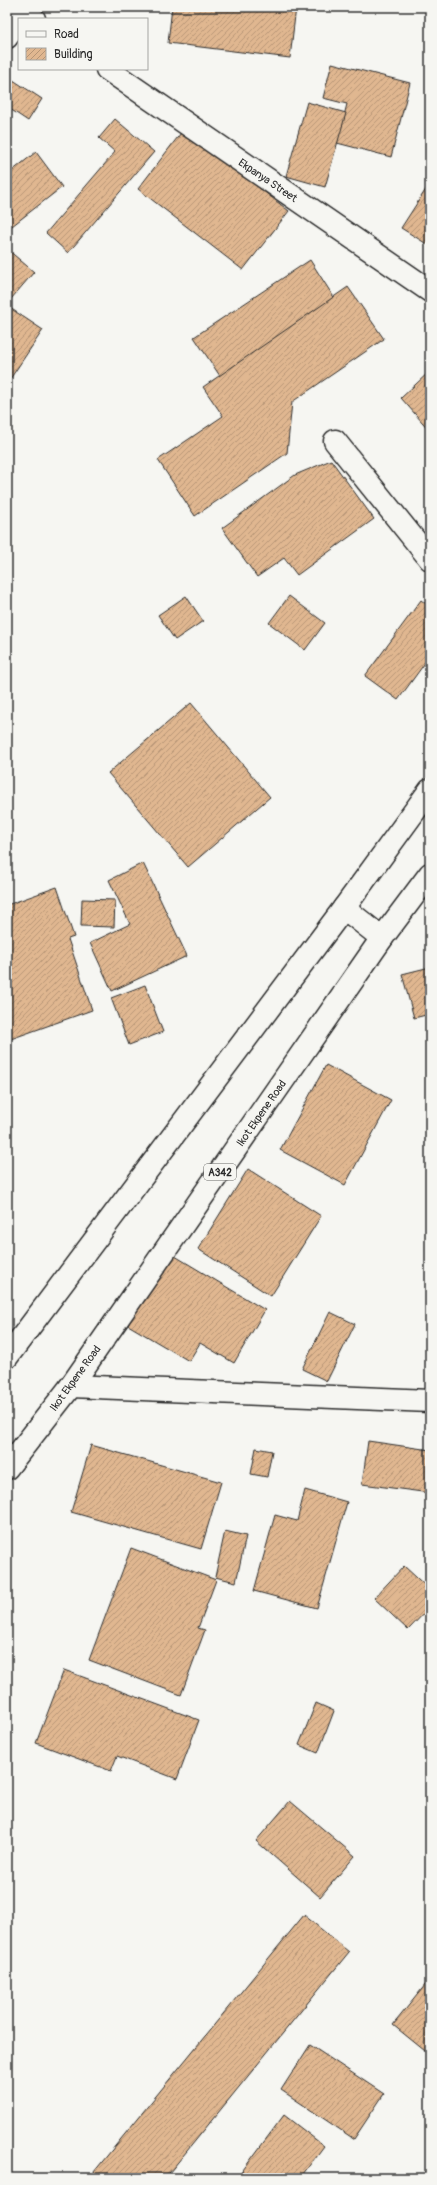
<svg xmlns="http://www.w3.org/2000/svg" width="437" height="2185" viewBox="0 0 437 2185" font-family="Pangolin,sans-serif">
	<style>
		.building { fill: url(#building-hatch); stroke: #2b2b2b }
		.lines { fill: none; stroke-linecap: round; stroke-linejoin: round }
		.street-casing { stroke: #2b2b2b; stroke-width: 25 }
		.secondary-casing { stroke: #2b2b2b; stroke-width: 25 }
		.highway-casing { stroke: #2b2b2b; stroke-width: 25 }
		.street { stroke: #f6f6f2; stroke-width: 22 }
		.secondary { stroke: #f6f6f2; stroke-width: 22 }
		.highway { stroke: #f6f6f2; stroke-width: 22 }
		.labels { text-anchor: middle; stroke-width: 3.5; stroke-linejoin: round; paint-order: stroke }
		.shield { fill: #f6f6f2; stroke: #686867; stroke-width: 1 }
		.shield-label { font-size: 10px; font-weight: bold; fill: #2b2b2b }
		.street-label { font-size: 11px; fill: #2b2b2b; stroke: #f6f6f2 }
	</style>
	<defs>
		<pattern id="building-hatch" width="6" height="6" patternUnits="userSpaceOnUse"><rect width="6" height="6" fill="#e0b790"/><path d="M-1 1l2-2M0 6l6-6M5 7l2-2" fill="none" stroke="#b69576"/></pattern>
	</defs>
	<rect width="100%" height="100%" fill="#f6f6f2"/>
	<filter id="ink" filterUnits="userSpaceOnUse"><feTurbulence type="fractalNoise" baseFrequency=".025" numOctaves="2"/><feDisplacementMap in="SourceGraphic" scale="8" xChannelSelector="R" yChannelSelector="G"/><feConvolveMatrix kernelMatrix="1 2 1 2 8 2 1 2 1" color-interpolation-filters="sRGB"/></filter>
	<g filter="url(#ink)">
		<!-- building -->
		<g class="building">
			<polygon points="172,7 296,7 290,58 168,43"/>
			<polygon points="332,63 410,83 391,157 337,143 347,104 323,98"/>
			<polygon points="7,76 42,99 28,121 7,107"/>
			<polygon points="307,102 346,113 325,187 286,176"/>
			<polygon points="115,119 154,152 68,253 46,233 115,152 99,138"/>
			<polygon points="7,127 12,131 7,137"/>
			<polygon points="184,129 289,211 243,270 138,189"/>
			<polygon points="36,152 62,187 12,226 7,220 7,175"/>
			<polygon points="430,183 430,246 401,228"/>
			<polygon points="7,249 34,272 11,299 7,295"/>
			<polygon points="310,260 335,299 220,376 194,337"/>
			<polygon points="348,287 384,339 292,402 287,453 195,516 158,460 223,416 203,387"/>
			<polygon points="7,306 43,330 10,379 7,377"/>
			<polygon points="430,371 430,431 401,398"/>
			<polygon points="331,460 374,519 297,575 284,558 257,577 222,528 295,475"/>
			<polygon points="186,596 203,621 175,640 158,615"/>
			<polygon points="289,596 325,623 305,650 269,623"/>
			<polygon points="421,600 430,607 430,656 398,700 365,676"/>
			<polygon points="191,703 270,797 188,867 108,773"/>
			<polygon points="143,863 187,956 112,991 90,943 130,924 109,880"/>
			<polygon points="57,887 74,937 68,939 92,1010 8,1040 7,905"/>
			<polygon points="82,899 115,900 114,927 81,926"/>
			<polygon points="430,967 430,1014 414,1018 402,974"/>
			<polygon points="145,985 163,1032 129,1045 111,998"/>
			<polygon points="326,1065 391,1100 345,1185 280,1150"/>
			<polygon points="248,1169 321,1216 271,1296 198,1249"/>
			<polygon points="170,1253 265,1310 234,1363 200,1343 189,1361 128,1325"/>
			<rect x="427" y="1305" width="3" height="42"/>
			<polygon points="330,1312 355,1324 327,1381 302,1369"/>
			<polygon points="368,1441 430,1450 430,1493 362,1484"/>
			<polygon points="91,1445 221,1482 201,1549 71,1512"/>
			<polygon points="256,1448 272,1451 267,1477 251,1474"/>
			<polygon points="305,1490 347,1502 317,1608 254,1591 275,1515 297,1521"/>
			<polygon points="225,1531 246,1536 236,1582 215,1577"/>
			<polygon points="131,1548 216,1580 198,1628 205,1630 181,1695 89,1660"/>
			<polygon points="404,1566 430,1590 430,1607 408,1630 374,1598"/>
			<polygon points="64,1670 199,1720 177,1779 117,1756 111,1771 36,1743"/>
			<polygon points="316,1703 334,1711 318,1753 299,1745"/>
			<polygon points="290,1801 355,1856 320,1897 256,1841"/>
			<polygon points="304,1915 349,1952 165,2178 89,2178"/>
			<polygon points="430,1979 430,2055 393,2025"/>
			<polygon points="310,2045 384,2094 354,2139 281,2090"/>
			<polygon points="284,2115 324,2146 300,2178 237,2178"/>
		</g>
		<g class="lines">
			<defs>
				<g id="street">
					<polyline points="16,7 34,19"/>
					<polyline points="7,37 19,20"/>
					<polyline points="107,69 430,291"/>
					<polyline points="335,441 430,559"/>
				</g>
				<polyline id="secondary" points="71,1386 430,1401"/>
				<g id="highway">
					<polyline points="344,908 382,938"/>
					<polyline points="7,1357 344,908 430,790"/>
					<polyline points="7,1468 71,1386 382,938 430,874"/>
				</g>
			</defs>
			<!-- street casing -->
			<use href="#street" class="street-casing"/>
			<!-- secondary casing -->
			<use href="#secondary" class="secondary-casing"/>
			<!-- highway casing -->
			<use href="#highway" class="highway-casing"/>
			<!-- street -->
			<use href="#street" class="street"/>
			<!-- secondary -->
			<use href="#secondary" class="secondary"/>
			<!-- highway -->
			<use href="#highway" class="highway"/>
		</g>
	</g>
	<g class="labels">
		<!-- shield labels -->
		<rect class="shield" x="204" y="1164" width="32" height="16" rx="3"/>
		<g class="shield-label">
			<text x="220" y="1176">A342</text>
		</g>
		<!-- street labels -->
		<g class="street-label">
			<text transform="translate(268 180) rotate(34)" y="4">Ekpanya Street</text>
			<text transform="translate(261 1113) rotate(-55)" y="4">Ikot Ekpene Road</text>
			<text transform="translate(75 1378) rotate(-54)" y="4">Ikot Ekpene Road</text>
		</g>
	</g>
	<!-- margin -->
	<rect width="437" height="2185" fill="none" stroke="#f6f6f2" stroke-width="24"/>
	<rect x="12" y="12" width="413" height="2161" fill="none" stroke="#2b2b2b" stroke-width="1.5" filter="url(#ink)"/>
	<!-- legend -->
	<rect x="18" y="18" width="130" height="52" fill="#f6f6f2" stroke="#a5a5a2"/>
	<rect x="26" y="31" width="20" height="6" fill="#f6f6f2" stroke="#a5a5a2"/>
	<text x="54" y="38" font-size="12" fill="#2b2b2b">Road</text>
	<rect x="26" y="48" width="20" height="12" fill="url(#building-hatch)" stroke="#a5a5a2"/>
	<text x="54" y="58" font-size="12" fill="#2b2b2b">Building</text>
</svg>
